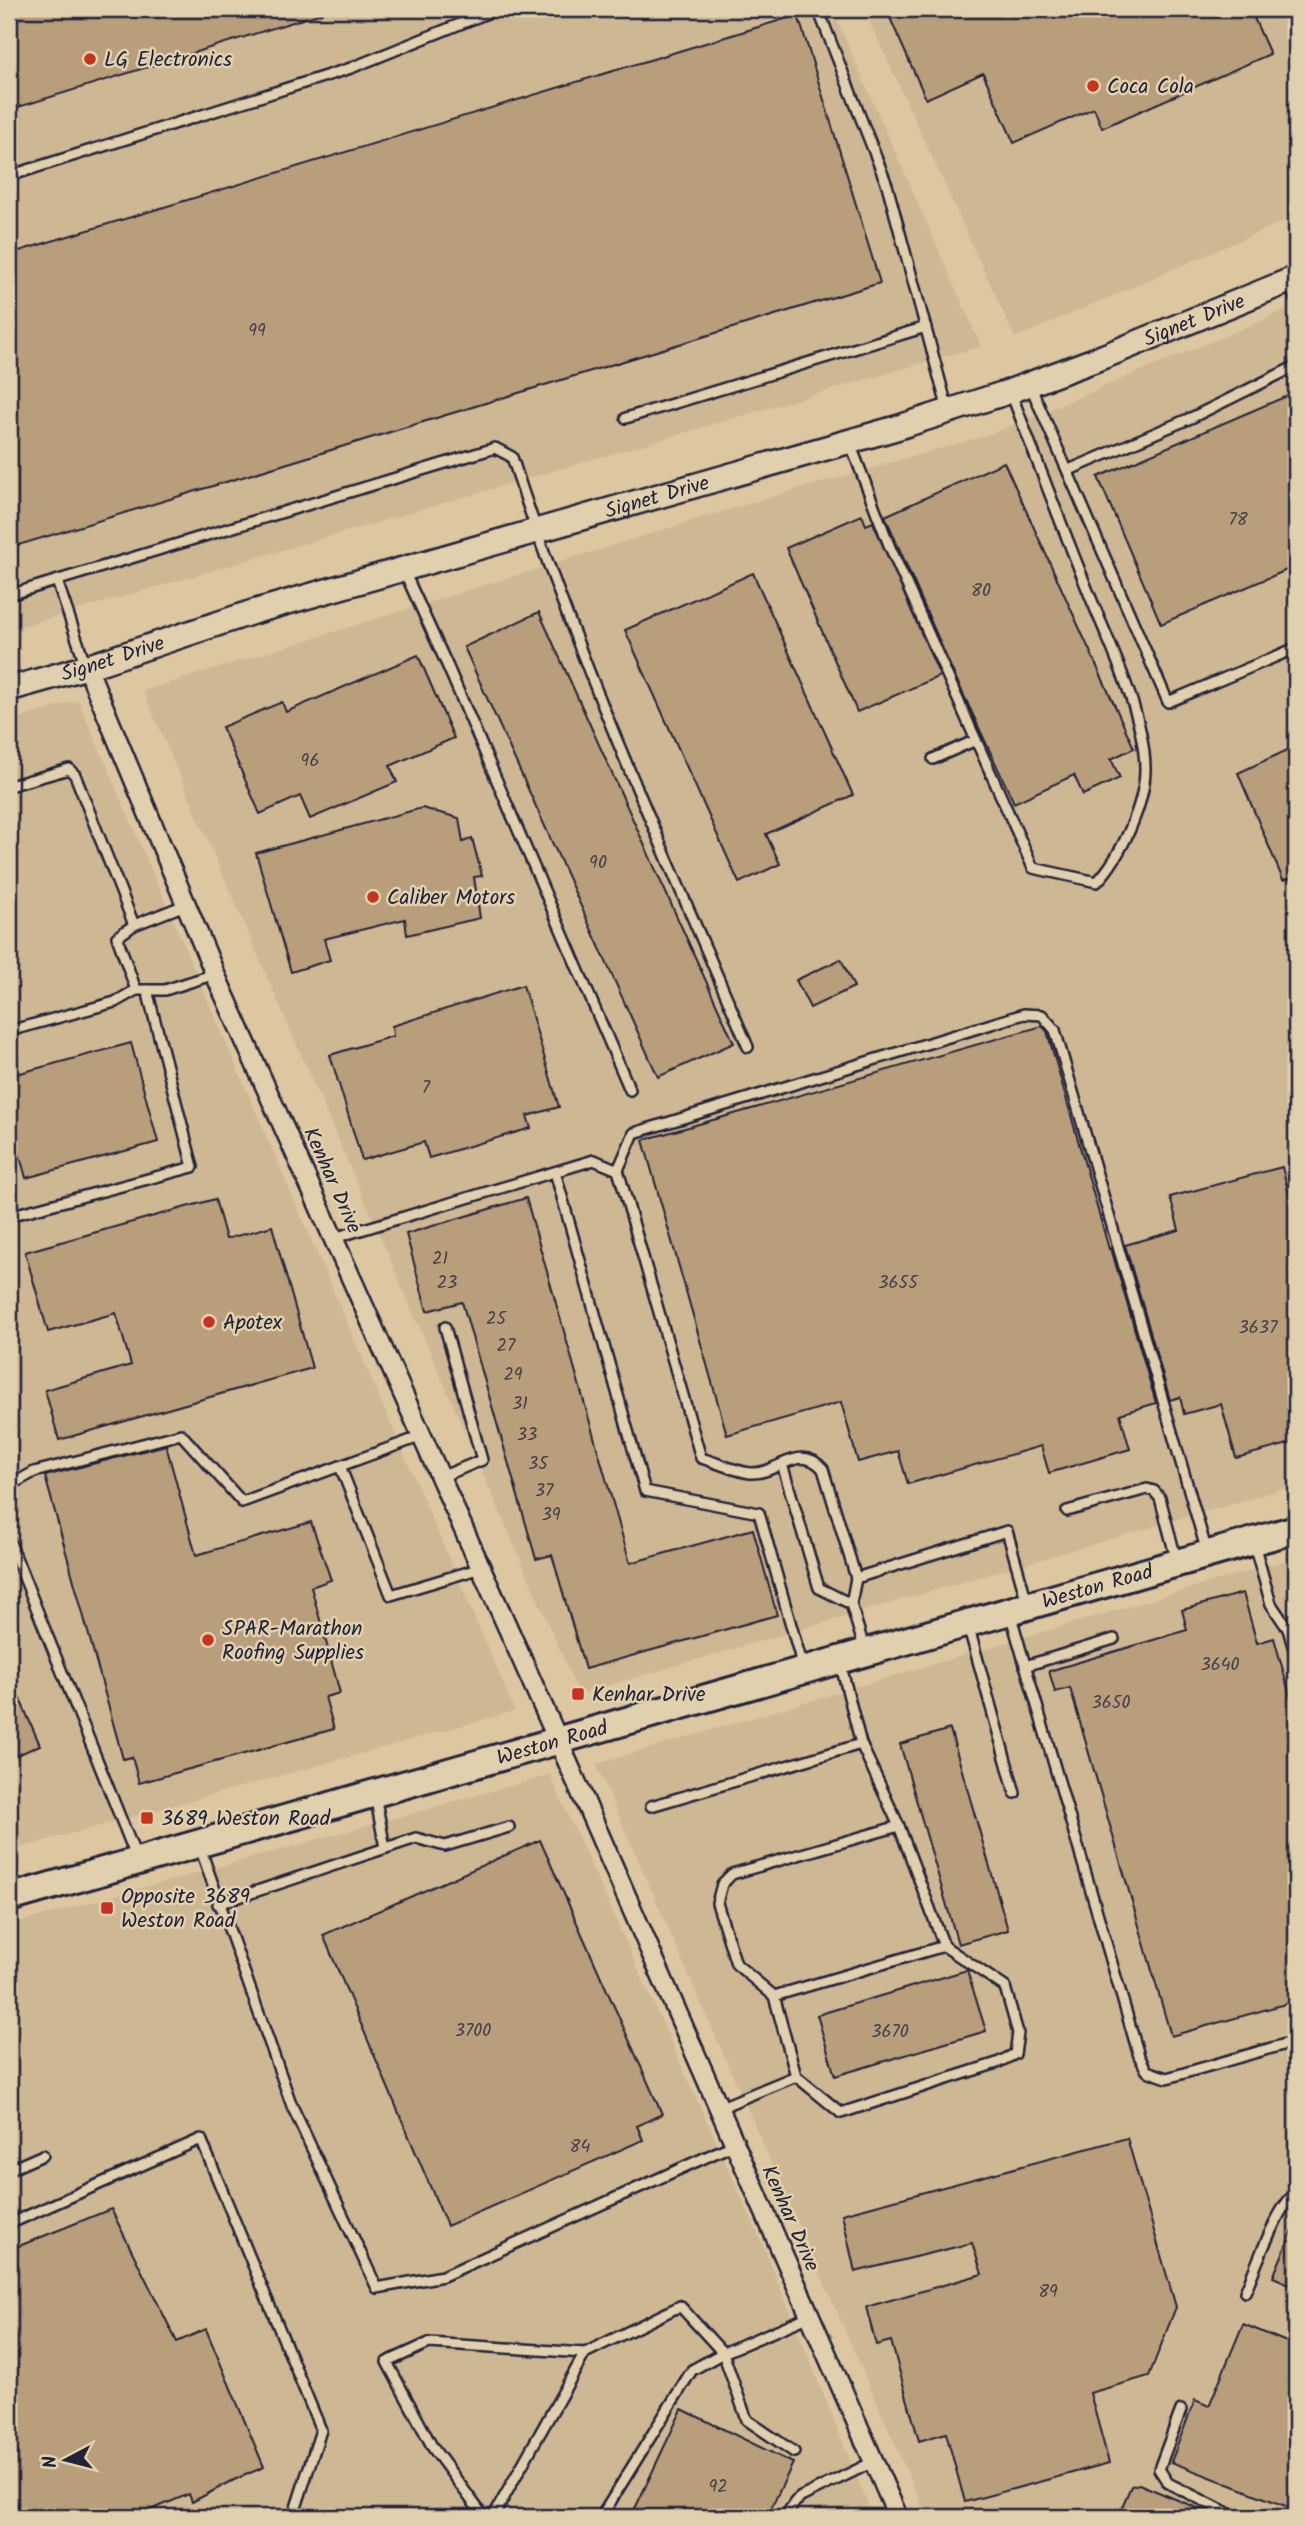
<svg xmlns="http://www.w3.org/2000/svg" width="1305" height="2526" viewBox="0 0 1305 2526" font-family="Kalam,sans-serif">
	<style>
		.built { fill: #ceb894 }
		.building { fill: #b99e7b; stroke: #22223b; stroke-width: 2 }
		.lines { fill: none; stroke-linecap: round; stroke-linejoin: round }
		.service-casing { stroke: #22223b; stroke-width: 14 }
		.minor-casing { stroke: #22223b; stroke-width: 23 }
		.tertiary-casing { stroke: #22223b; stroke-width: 28 }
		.secondary-casing { stroke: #22223b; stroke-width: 32 }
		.service { stroke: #e1d0ad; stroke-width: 9 }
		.minor { stroke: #e1d0ad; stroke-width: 18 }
		.tertiary { stroke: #e1d0ad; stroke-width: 23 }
		.secondary { stroke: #e1d0ad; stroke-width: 26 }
		.poi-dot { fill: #c8321e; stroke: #e1d0ad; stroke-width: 2.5 }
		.labels { text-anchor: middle; stroke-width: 5; stroke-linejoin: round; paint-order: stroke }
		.number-label { font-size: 18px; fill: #48414b }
		.poi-label { font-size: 21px; fill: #22223b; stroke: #e1d0ad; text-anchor: start }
		.street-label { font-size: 21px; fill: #22223b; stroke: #e1d0ad }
	</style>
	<rect width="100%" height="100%" fill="#dcc7a1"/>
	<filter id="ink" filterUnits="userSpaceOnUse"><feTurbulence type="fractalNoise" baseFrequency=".0143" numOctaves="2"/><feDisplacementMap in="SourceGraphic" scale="14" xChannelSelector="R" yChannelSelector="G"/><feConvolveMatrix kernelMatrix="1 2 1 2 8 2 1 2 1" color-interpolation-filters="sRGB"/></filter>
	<g filter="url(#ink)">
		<!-- built -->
		<g class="built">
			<polygon points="9,9 832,9 981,346 9,630"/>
			<polygon points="864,9 1296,9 1296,216 1015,338"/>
			<polygon points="1296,306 1296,1485 579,1694 143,691 737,507 991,434"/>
			<polygon points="78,700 515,1711 9,1851 9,722"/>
			<polygon points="1296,1557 1296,2517 927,2517 596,1764"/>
			<polygon points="550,1775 763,2245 873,2517 9,2517 9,1925"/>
		</g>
		<!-- building -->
		<g class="building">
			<polygon points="9,9 322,9 322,13 9,110"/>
			<polygon points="886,9 1250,9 1270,54 1102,128 1094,108 1014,143 983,73 926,99"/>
			<polygon points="798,15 880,283 9,548 9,254"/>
			<polygon points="1296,392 1296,566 1161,624 1098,477"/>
			<polygon points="1004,462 1134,748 1111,759 1120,778 1083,795 1074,775 1014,803 952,670 885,516"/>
			<polygon points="862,515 866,525 873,522 940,676 857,712 786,548"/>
			<polygon points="753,573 853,795 766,834 780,864 739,883 625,630"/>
			<polygon points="539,612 734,1043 658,1077 464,647"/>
			<polygon points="418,655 454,738 390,766 397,782 310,819 300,796 260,814 222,727 282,702 286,712"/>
			<polygon points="1296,746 1296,877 1283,880 1238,773"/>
			<polygon points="422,808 459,818 463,842 472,838 482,876 474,877 480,918 407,935 405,919 324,939 330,960 291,972 256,853"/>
			<polygon points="841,959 854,987 810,1008 796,980"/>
			<polygon points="523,985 559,1107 527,1116 531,1128 429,1158 424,1142 362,1160 330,1055 393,1036 392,1026"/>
			<polygon points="1042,1026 1047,1031 1109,1249 1111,1248 1156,1403 1120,1414 1130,1449 1049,1473 1041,1446 908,1484 898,1451 858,1462 841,1402 727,1435 643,1140"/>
			<polygon points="131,1043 158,1142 26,1178 9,1116 9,1076"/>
			<polygon points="1282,1167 1296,1221 1296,1442 1236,1458 1221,1404 1184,1414 1180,1397 1170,1400 1125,1245 1179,1230 1170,1197"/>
			<polygon points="526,1198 630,1563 753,1529 777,1615 585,1669 552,1555 536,1559 462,1302 427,1311 406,1234"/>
			<polygon points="215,1199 226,1239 272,1226 312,1368 59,1440 45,1390 131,1365 116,1313 48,1332 25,1252"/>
			<polygon points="166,1445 196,1555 311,1522 331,1580 311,1587 340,1693 325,1697 334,1729 139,1783 132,1757 123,1759 45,1476"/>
			<polygon points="1243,1593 1257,1643 1274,1638 1296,1717 1296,2001 1171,2036 1070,1688 1055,1692 1049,1671 1187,1630 1182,1610"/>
			<polygon points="9,1674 40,1745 9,1759"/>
			<polygon points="950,1729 1008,1930 958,1944 900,1744"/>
			<polygon points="540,1840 662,2114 637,2126 643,2140 447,2226 323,1935"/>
			<polygon points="967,1970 986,2031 835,2076 817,2015"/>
			<polygon points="1127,2138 1176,2307 1149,2376 1090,2393 1109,2463 965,2502 946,2433 919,2441 891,2341 876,2345 866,2307 982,2274 972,2243 855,2272 842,2214"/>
			<polygon points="111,2209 177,2342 206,2329 264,2467 234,2480 192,2502 189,2494 134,2517 9,2517 9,2250"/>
			<polygon points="1296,2222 1296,2287 1273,2277"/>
			<polygon points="1243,2324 1296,2346 1296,2510 1171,2462 1195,2400 1209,2406"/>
			<polygon points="682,2409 793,2463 767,2517 631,2517"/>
			<polygon points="1139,2484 1219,2517 1141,2517 1121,2509 1131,2486"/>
		</g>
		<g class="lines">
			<defs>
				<g id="service">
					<polyline points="818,9 887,185 948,410"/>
					<polyline points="9,176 351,68 497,9"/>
					<polyline points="1288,283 1296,300"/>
					<polyline points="1030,385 1168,702 1296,648"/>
					<polyline points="626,418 926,327"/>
					<path d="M 850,443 L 889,545 L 1033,868 L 1097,882 C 1121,857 1146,802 1145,767 C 1144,714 1110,645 1090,596 C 1063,529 1037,461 1011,393"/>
					<polyline points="1069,470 1193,417 1296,366"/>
					<polyline points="404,571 448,667 630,1090"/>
					<polyline points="57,581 86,666"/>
					<path d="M 9,595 L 495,448 L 512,457 C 576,659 665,852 748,1047"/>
					<polyline points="933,759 976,740"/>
					<polyline points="9,786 69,769 75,775 134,925"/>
					<polyline points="185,905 134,925 117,937 136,990 165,990 215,974"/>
					<polyline points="9,1031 115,1002 136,990"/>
					<polyline points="555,1172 645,1491 759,1513 803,1667"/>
					<polyline points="9,1216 193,1167 147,990"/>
					<polyline points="334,1238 594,1160 618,1170"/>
					<polyline points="782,1464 819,1588 851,1604"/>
					<polyline points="340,1466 391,1595 481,1568"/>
					<polyline points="441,1477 482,1460 445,1327"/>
					<polyline points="9,1486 34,1472 181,1434 242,1502 422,1436"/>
					<polyline points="1067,1511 1147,1489 1154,1491 1160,1498 1177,1562"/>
					<polyline points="9,1540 137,1859"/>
					<polyline points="1254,1544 1271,1604 1288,1629 1296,1656"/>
					<polyline points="856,1578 1007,1531 1027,1602"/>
					<polyline points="1010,1613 1139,2056 1147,2071 1167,2078 1296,2041"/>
					<polyline points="968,1625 1015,1793"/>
					<path d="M 865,1651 L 851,1604 L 856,1578 L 823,1469 C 799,1442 777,1475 750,1473 C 734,1471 716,1462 701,1458 L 618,1170 L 634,1133 L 1024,1014 L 1042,1015 L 1055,1030 L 1207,1552"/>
					<polyline points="1025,1666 1114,1639"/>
					<polyline points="375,1795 385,1848"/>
					<polyline points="651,1806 861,1744 840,1662"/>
					<polyline points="199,1845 292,2106 377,2288 443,2276 735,2144"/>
					<polyline points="218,1904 416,1838 445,1846 509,1827"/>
					<polyline points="774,1996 944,1946"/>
					<polyline points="796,2076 841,2113 997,2063 1015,2054 1018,2033 1005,1987 944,1946 899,1826"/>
					<polyline points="719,2108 796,2076 774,1996 736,1964 717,1903 722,1884 732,1874 899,1826 861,1744"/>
					<polyline points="9,2170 43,2155"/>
					<polyline points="9,2224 201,2139 321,2430 293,2517"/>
					<path d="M 1245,2292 C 1254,2272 1279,2201 1296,2194"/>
					<polyline points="1181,2410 1159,2469 1168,2483 1236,2517"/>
					<polyline points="484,2517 433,2448 387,2362 429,2343 585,2353"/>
					<polyline points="493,2517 585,2353 680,2306 723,2353 810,2316"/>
					<polyline points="601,2517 692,2370 723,2353 747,2420 794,2452"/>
					<polyline points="785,2517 795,2502 801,2497 873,2462"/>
				</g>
				<polyline id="minor" points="87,667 215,974 558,1740 898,2517"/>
				<g id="tertiary">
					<path id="s1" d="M 9,689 L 87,667 L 253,612 L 896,428 L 1008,392 L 1105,356 L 1296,278"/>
				</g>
				<g id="secondary">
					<path id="s2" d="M 9,1898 L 1296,1529"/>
				</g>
			</defs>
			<!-- service casing -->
			<use href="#service" class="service-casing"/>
			<!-- minor casing -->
			<use href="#minor" class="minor-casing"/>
			<!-- tertiary casing -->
			<use href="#tertiary" class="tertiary-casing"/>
			<!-- secondary casing -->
			<use href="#secondary" class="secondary-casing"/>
			<!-- service -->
			<use href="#service" class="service"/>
			<!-- minor -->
			<use href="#minor" class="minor"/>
			<!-- tertiary -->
			<use href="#tertiary" class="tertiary"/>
			<!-- secondary -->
			<use href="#secondary" class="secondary"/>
		</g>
	</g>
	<!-- markers -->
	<g class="poi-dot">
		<circle cx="90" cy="59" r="7"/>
		<circle cx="1093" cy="86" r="7"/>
		<circle cx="373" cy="897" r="7"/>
		<circle cx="209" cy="1322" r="7"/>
		<circle cx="208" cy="1640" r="7"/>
		<rect x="571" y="1687" width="14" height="14" rx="3.5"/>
		<rect x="140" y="1811" width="14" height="14" rx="3.5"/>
		<rect x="100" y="1901" width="14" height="14" rx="3.5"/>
	</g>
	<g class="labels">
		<!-- number labels -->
		<g class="number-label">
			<text x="257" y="336">99</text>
			<text x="1238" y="525">78</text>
			<text x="981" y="596">80</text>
			<text x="310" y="766">96</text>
			<text x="598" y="868">90</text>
			<text x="426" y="1093">7</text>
			<text x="440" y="1264">21</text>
			<text x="447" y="1288">23</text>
			<text x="898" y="1288">3655</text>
			<text x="496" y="1324">25</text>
			<text x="1258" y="1333">3637</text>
			<text x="506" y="1351">27</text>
			<text x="513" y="1380">29</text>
			<text x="520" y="1409">31</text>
			<text x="527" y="1440">33</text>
			<text x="538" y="1469">35</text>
			<text x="544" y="1496">37</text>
			<text x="551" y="1520">39</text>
			<text x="1220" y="1670">3640</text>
			<text x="1111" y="1708">3650</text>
			<text x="473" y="2036">3700</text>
			<text x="890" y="2037">3670</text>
			<text x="580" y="2152">84</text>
			<text x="1048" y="2297">89</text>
			<text x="718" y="2492">92</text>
		</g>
		<!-- poi labels -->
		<g class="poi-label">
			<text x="104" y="66">LG Electronics</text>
			<text x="1107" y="93">Coca Cola</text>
			<text x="387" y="904">Caliber Motors</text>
			<text x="223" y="1329">Apotex</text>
			<text x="222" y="1635">SPAR-Marathon<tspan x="222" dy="24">Roofing Supplies</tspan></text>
			<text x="592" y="1701">Kenhar Drive</text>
			<text x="161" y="1825">3689 Weston Road</text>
			<text x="121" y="1903">Opposite 3689<tspan x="121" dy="24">Weston Road</tspan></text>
		</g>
		<!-- street labels -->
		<g class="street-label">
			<text dy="7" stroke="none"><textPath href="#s1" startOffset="1242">Signet Drive</textPath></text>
			<text dy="7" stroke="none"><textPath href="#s1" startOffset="676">Signet Drive</textPath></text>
			<text dy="7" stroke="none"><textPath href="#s1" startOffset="108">Signet Drive</textPath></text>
			<text transform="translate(333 1180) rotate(66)" y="7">Kenhar Drive</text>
			<text dy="7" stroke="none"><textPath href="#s2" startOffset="1132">Weston Road</textPath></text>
			<text dy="7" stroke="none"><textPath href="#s2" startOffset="565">Weston Road</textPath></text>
			<text transform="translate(791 2218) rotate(66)" y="7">Kenhar Drive</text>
		</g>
	</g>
	<!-- margin -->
	<rect width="1305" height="2526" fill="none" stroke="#e1d0ad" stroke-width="35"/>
	<rect x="18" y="18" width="1270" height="2491" fill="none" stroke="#22223b" stroke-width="2.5" filter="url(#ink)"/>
	<!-- north arrow -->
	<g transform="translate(66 2460) rotate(263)" stroke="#e1d0ad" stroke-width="5" paint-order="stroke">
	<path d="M0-5L12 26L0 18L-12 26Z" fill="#22223b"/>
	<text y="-10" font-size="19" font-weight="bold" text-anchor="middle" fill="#22223b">N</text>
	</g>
</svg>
